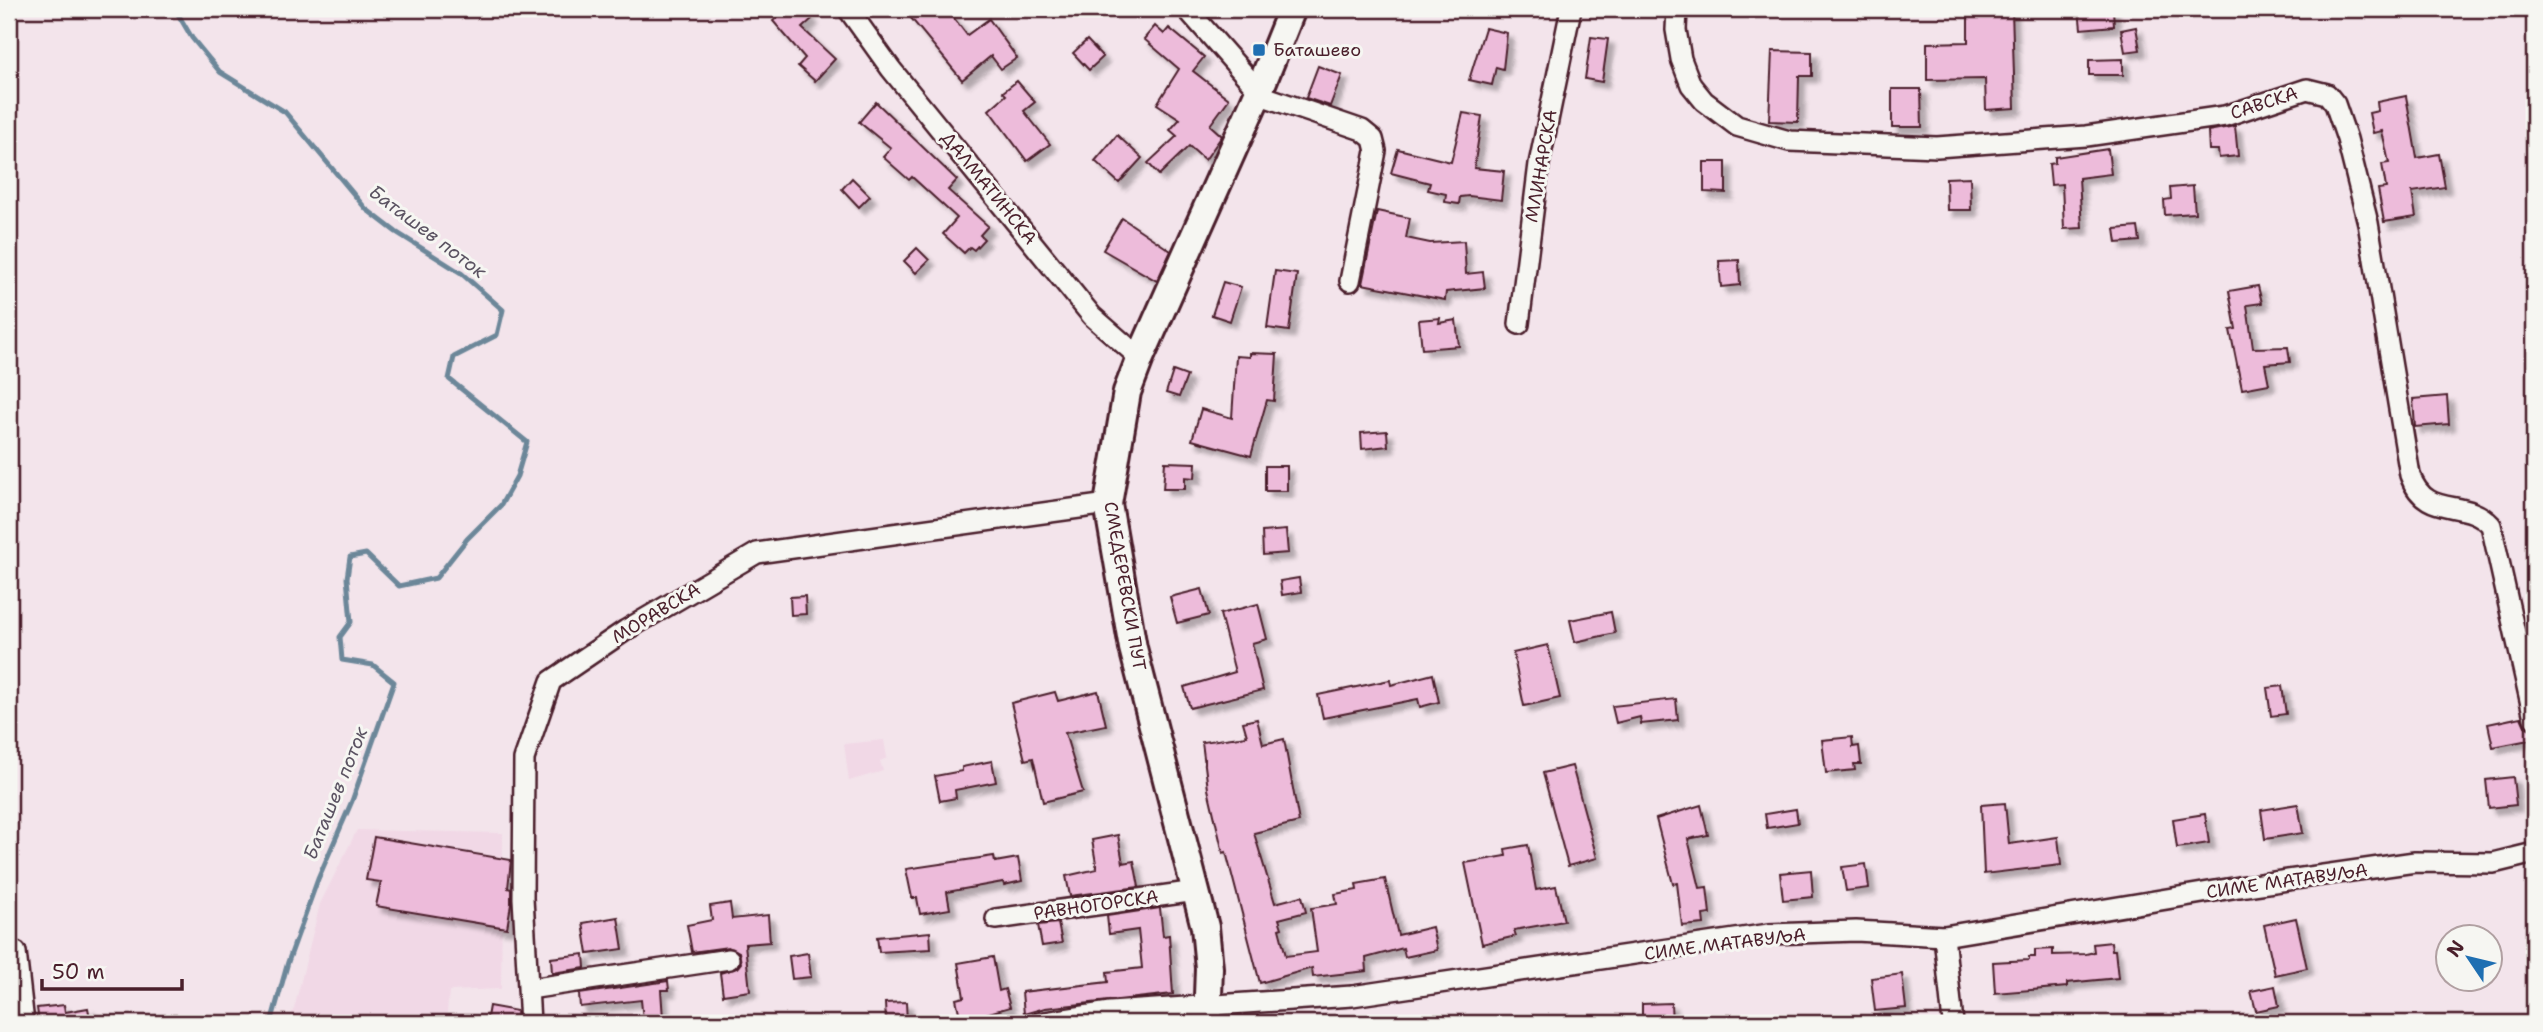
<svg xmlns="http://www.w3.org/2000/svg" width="2543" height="1032" viewBox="0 0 2543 1032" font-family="'Shantell Sans',sans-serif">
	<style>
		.built { fill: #f1d8e6 }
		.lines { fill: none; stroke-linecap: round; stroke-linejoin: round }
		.stream { stroke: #6c8799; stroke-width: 5 }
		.building { fill: #edbbda; stroke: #4a1f2b; stroke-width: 2; filter: url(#shadow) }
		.street-casing { stroke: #4a1f2b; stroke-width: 24 }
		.secondary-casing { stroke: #4a1f2b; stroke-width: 32 }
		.street { stroke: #f6f6f2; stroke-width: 19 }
		.secondary { stroke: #f6f6f2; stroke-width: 26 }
		.poi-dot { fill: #1f6fb2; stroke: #f6f6f2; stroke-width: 2.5 }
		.labels { text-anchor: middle; stroke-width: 6; stroke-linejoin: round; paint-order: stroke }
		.poi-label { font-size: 18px; fill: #4a1f2b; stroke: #f6f6f2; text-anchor: start }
		.street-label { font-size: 18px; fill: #4a1f2b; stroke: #f6f6f2 }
		.water-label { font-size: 19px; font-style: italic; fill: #5b5362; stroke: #f6f6f2 }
	</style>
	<defs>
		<filter id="shadow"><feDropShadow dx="6" dy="6" stdDeviation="2" flood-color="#0004"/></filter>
	</defs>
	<rect width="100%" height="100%" fill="#f3e4eb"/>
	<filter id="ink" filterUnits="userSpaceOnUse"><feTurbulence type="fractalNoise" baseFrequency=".0143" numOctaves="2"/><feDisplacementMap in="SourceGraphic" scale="14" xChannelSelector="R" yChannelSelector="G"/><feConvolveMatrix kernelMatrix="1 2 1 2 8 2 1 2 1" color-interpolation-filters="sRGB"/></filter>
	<g filter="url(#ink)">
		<!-- built -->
		<g class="built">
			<polygon points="884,740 887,758 880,761 883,771 849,781 844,744"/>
			<polygon points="357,830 503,833 501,989 449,991 446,1023 286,1023 294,1009 320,904"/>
		</g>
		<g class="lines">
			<!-- stream -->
			<polyline class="stream" points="175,9 192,38 220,72 285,112 366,209 396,232 461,273 503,310 497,335 454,357 449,379 527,442 517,476 501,505 467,539 436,578 399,586 366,554 350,557 347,578 351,622 340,637 342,660 373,665 394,682 352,801 318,879 288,962 271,1023"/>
		</g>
		<!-- building -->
		<g class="building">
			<polygon points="786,9 803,9 812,19 802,28 835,59 815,81 798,66 805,58 773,21"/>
			<polygon points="920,9 947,9 967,35 989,19 1017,58 1001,69 991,56 962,80 910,17"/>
			<polygon points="1968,9 2012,9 2015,108 1986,110 1985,79 1927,80 1927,43 1968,42"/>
			<polygon points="2079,9 2113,9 2114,26 2081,29"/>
			<polygon points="1155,26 1164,34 1169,28 1204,57 1193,71 1229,99 1210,125 1222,136 1205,160 1189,146 1159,175 1148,163 1177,136 1170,130 1180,119 1157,104 1179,69 1144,39"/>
			<polygon points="2136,27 2140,50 2125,52 2121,30"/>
			<polygon points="1485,28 1507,33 1503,69 1496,67 1492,85 1469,80"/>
			<polygon points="1591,37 1608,39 1602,82 1585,79"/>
			<polygon points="1087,40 1103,57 1089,70 1073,53"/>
			<polygon points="1772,51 1812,52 1812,76 1799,76 1798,122 1769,121"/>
			<polygon points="2123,59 2123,75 2089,75 2089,60"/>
			<polygon points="1318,66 1342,75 1330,106 1306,98"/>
			<polygon points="1017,81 1035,102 1024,111 1050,144 1027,161 989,110 1006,95 1003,92"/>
			<polygon points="1892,89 1921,89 1922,127 1892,127"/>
			<polygon points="2406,96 2417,158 2439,154 2445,187 2412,192 2416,217 2384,222 2378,189 2386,188 2382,164 2389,163 2382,131 2373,133 2369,113 2378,111 2377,102"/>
			<polygon points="876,102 957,180 948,190 988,226 980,235 984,239 974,250 970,247 964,253 943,234 957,218 912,177 909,180 883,157 891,148 859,122"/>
			<polygon points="1463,113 1482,116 1474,168 1504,171 1501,200 1469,196 1460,197 1459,204 1445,202 1446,194 1428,190 1430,183 1391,173 1398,149 1451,162"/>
			<polygon points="2235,126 2238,156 2219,158 2218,150 2209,150 2208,131"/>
			<polygon points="1117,135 1142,158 1119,183 1095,161"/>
			<polygon points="2108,149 2111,174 2079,178 2082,228 2064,229 2062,184 2051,185 2049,164 2055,163 2055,157"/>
			<polygon points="1704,162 1726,162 1726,193 1704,192"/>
			<polygon points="1970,177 1971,210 1947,210 1946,178"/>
			<polygon points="852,178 870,196 859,207 842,189"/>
			<polygon points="2193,186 2195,213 2165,215 2164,200 2171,199 2170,188"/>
			<polygon points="1377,211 1410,218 1406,238 1430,243 1464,241 1466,274 1483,272 1485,288 1446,292 1445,300 1362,284"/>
			<polygon points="1122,218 1171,251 1157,281 1103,250"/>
			<polygon points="2138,227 2140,241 2117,243 2115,229"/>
			<polygon points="917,248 929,260 916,273 904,261"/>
			<polygon points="1739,260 1740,285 1721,287 1719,261"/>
			<polygon points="1275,271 1297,274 1289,331 1267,328"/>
			<polygon points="1223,282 1241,287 1230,321 1212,315"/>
			<polygon points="2258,286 2262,303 2247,305 2253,348 2288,347 2290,362 2265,364 2269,384 2242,389 2230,330 2236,329 2229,291"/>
			<polygon points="1440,318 1439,323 1456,320 1459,346 1422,349 1419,320"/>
			<polygon points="1250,353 1277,354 1274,401 1267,400 1251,456 1192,440 1201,409 1232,418 1236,356 1250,357"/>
			<polygon points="1173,371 1187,376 1179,397 1166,393"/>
			<polygon points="2447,396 2449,424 2415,427 2413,399"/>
			<polygon points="1387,431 1388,446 1362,449 1361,433"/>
			<polygon points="1165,462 1196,463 1195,478 1185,477 1185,489 1163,489"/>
			<rect x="1265" y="466" width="22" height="25"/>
			<polygon points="1286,530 1288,553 1263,555 1262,532"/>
			<polygon points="1299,578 1301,592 1282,595 1280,581"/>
			<polygon points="1202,589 1209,615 1177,623 1170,597"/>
			<polygon points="805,596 806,614 791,615 790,597"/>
			<polygon points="1258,604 1267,639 1252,643 1263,690 1190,708 1184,687 1235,672 1220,614"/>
			<polygon points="1611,612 1615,633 1575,642 1570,620"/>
			<polygon points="1548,645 1560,698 1524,706 1513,653"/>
			<polygon points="1433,674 1439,702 1420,707 1418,699 1323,718 1318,695 1390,680 1391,685"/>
			<polygon points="2282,686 2286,714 2271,716 2267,688"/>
			<polygon points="1098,691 1106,725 1065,733 1083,792 1043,802 1033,758 1025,760 1011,703 1055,692 1058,701"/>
			<polygon points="1676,699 1678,720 1641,724 1640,717 1616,723 1612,706"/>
			<polygon points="2521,717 2525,726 2532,730 2534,739 2493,747 2488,724"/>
			<polygon points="1257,719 1263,744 1284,739 1299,822 1254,833 1275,903 1302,896 1306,912 1279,919 1282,928 1279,929 1286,956 1317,952 1311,908 1337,904 1335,894 1357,890 1356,884 1385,879 1398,935 1432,927 1437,950 1405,957 1403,948 1366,958 1367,971 1313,977 1312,968 1260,983 1226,852 1223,853 1208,789 1202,742 1247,736 1243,722"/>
			<polygon points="1852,737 1853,747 1859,746 1861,764 1854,764 1855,770 1826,773 1822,740"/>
			<polygon points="992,761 996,782 955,790 956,798 940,801 935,776 962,771 962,767"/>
			<polygon points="1572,766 1597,858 1568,866 1543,773"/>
			<polygon points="2513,777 2516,805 2489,808 2486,780"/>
			<polygon points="2005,803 2009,844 2058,837 2061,865 1984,874 1981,805"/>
			<polygon points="2298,804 2303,833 2265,839 2261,810"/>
			<polygon points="1701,805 1708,835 1688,839 1700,888 1707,887 1710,914 1703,915 1704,924 1682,926 1677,883 1673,884 1656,819"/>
			<polygon points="1796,809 1798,823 1767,828 1765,814"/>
			<polygon points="2205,814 2209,843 2177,848 2173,819"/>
			<polygon points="1118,835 1123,863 1134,861 1139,887 1070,896 1066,876 1097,869 1092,840"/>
			<polygon points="374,837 511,860 508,888 511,889 511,904 507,928 376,906 381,882 366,880"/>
			<polygon points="1528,845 1536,890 1556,886 1564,921 1514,930 1516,936 1482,944 1465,863 1506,856 1505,849"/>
			<polygon points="994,856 995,862 1018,858 1022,881 1004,885 1003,882 947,892 950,909 920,914 917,898 912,898 906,869"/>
			<polygon points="1866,864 1869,888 1846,891 1842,867"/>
			<polygon points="1811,870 1813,897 1783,900 1780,873"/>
			<polygon points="730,903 732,919 768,915 770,942 745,944 750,991 723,995 720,973 737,968 741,963 739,952 728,947 692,952 687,925 712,920 710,906"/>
			<polygon points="1160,908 1163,936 1169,935 1173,994 1045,1008 1024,1014 1022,992 1108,982 1107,972 1142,968 1138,930 1109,934 1107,916"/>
			<polygon points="618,917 623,949 588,954 583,923"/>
			<polygon points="2296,918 2307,968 2275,975 2264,925"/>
			<polygon points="1058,923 1062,943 1042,946 1038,925"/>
			<polygon points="930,932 931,949 879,952 877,937"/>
			<polygon points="2111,942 2112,950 2115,950 2118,978 2067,983 2067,987 1995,993 1993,962 2029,960 2029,957 2035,957 2035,950 2053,949 2053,955 2086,954 2094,952 2093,944"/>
			<polygon points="808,953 811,977 792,979 789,956"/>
			<polygon points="584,954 585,968 552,973 551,958"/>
			<polygon points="993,957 999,991 1005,989 1010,1007 961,1021 956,999 964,997 958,963"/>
			<polygon points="1902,974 1906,1008 1875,1011 1871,978"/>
			<polygon points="668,981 669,990 661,990 663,1018 643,1020 641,1000 580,1007 579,994"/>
			<polygon points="2275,986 2279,1006 2256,1011 2251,991"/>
			<polygon points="906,1002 907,1023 886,1023 885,1003"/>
			<polygon points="1671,1003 1672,1023 1642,1023 1642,1004"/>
			<polygon points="64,1005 65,1012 88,1008 91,1023 39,1023 37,1008"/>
			<polygon points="489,1006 517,1011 518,1023 486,1023"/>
		</g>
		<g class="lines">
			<defs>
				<g id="street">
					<polyline points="848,9 891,69 1092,316 1140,358"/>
					<polyline points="1187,9 1259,91 1269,98 1362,130 1373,139 1376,151 1350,281"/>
					<path d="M 1677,9 L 1676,30 L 1681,59 L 1691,85 L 1704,101 L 1737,126 L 1789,141 L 1937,147 L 2086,136 L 2225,116 L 2307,89 L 2327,94 L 2335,104 L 2347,139 L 2368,223 L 2410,475 C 2426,521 2465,496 2491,525 L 2534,718"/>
					<polyline points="1519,324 1539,164 1571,9"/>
					<polyline points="996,919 1196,891"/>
					<polyline points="1944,936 1953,1023"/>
					<polyline points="16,952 24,1023"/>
					<polyline points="529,989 729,959"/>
					<polyline points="530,1023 523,898 524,759 551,681 626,630 757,553 1108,504"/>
					<polyline points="1039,1023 1110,1012 1352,996 1769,934 1856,931 1944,936 2239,887 2415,862 2493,863 2534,853"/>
				</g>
				<polyline id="secondary" points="1207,1023 1209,968 1205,927 1133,648 1108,504 1127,392 1140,358 1259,91 1292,9"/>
			</defs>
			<!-- street casing -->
			<use href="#street" class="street-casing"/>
			<!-- secondary casing -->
			<use href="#secondary" class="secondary-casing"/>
			<!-- street -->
			<use href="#street" class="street"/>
			<!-- secondary -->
			<use href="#secondary" class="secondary"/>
		</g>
	</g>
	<!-- markers -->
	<rect class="poi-dot" x="1252" y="43" width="14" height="14" rx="3.5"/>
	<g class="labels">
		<!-- poi labels -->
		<g class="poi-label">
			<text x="1273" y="56">Баташево</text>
		</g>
		<!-- street labels -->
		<g class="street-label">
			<text transform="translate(2264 103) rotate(-18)" y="6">САВСКА</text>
			<text transform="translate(1541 166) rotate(-80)" y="6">МЛИНАРСКА</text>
			<text transform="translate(989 188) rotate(51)" y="6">ДАЛМАТИНСКА</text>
			<text transform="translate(1125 586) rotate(80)" y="6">СМЕДЕРЕВСКИ ПУТ</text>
			<text transform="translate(656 613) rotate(-31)" y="6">МОРАВСКА</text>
			<text transform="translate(2287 881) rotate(-8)" y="6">СИМЕ МАТАВУЉА</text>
			<text transform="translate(1096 905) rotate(-8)" y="6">РАВНОГОРСКА</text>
			<text transform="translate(1725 944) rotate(-7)" y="6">СИМЕ МАТАВУЉА</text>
		</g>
		<!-- water labels -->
		<g class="water-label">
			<text transform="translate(428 231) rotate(37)" y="7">Баташев поток</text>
			<text transform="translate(335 793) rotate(-68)" y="7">Баташев поток</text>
		</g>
	</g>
	<!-- margin -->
	<rect width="2543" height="1032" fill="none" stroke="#f6f6f2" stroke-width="35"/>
	<rect x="18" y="18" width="2508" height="997" fill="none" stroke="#4a1f2b" stroke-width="2.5" filter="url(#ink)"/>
	<!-- north arrow -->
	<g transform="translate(2469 958) rotate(305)"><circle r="33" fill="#f6f6f2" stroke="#b1a0a2" stroke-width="2"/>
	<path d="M0-5L12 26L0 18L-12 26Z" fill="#1f6fb2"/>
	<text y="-10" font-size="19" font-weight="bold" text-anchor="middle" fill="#4a1f2b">N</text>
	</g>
	<!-- scale -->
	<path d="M42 979v10h140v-10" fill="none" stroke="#4a1f2b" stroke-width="3.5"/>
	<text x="52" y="979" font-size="21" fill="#4a1f2b" stroke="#f6f6f2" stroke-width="5" paint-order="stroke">50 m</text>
</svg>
